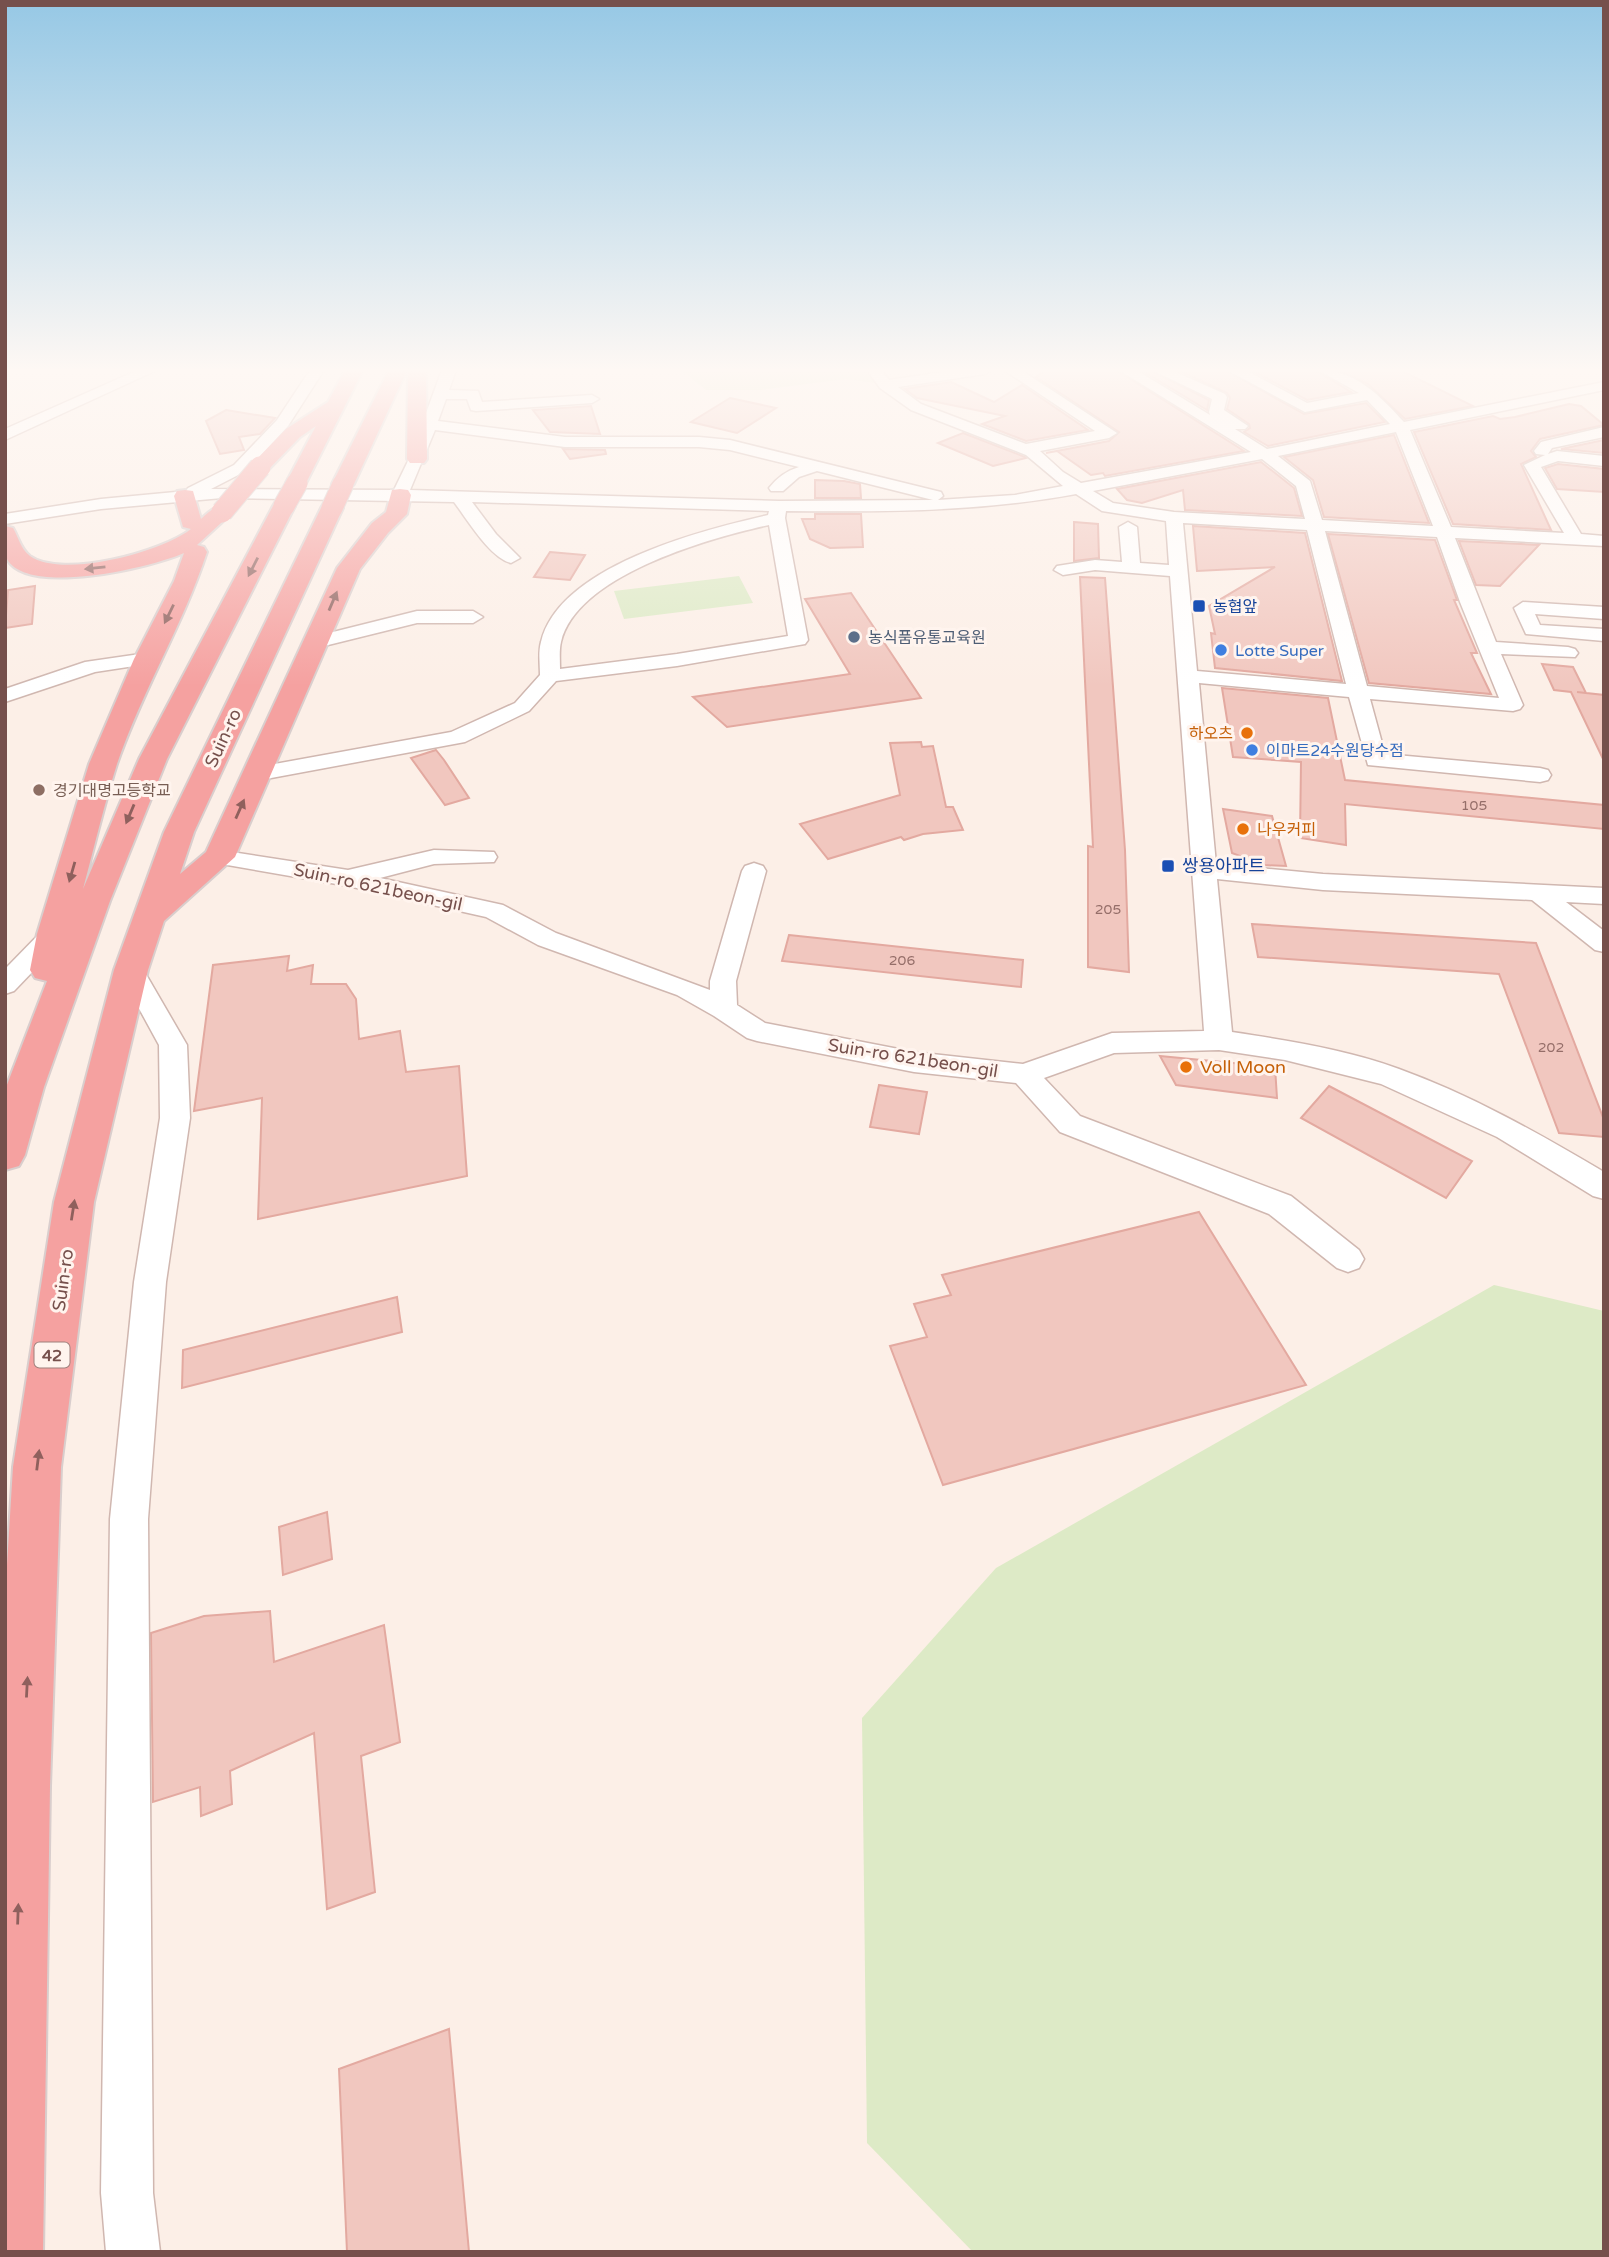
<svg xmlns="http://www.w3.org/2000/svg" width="1609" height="2257" viewBox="0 0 1609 2257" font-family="'Varela Round','Noto Sans KR',sans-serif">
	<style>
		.green { fill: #ddeac6 }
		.building { fill: #f1c7bf; stroke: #e3a9a0; stroke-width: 2 }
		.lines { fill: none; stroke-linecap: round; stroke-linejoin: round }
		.minor-casing { stroke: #d0b7b0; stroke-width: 3 }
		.highway-casing { stroke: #d9cecd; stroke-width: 4 }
		.minor { fill: #fff; fill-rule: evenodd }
		.highway { fill: #f5a1a0; fill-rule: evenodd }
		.highway-bridge-casing { stroke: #d9cecd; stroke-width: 23; stroke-linecap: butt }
		.highway-bridge { stroke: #f5a1a0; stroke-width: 21 }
		.oneway { fill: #8f605d }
		.transit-dot { fill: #1a4fb4; stroke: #fff4ee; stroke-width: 2.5 }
		.service-dot { fill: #5c6f8a; stroke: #fff4ee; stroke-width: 2.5 }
		.shop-dot { fill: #3f7fe0; stroke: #fff4ee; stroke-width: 2.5 }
		.food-dot { fill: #e8710a; stroke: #fff4ee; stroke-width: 2.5 }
		.education-dot { fill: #8d6e63; stroke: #fff4ee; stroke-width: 2.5 }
		.labels { text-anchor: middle; stroke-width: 6; stroke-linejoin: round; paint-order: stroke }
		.number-label { font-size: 14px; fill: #956e69 }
		.far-transit-label { font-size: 16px; fill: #164399; stroke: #fff4ee; text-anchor: start }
		.far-service-label { font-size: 16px; fill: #4e5e75; stroke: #fff4ee; text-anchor: start }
		.far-shop-label { font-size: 16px; fill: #366cbe; stroke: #fff4ee; text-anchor: start }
		.far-food-label { font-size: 16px; fill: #c56008; stroke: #fff4ee; text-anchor: end }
		.far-education-label { font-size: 16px; fill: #785e54; stroke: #fff4ee; text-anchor: start }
		.shield { fill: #fff4ee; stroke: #9f817d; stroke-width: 2 }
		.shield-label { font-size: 16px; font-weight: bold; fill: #76504c }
		.street-label { font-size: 18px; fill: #76504c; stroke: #fff4ee }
		.transit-label { font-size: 18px; fill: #164399; stroke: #fff4ee; text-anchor: start }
		.food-label { font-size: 18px; fill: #c56008; stroke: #fff4ee; text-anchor: start }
	</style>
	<rect width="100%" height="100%" fill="#fcefe7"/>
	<!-- green -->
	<g class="green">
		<polygon points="681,370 867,370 875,383 846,379 761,390 706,390"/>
		<polygon points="739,576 753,603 624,619 614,591"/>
		<polygon points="1494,1285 1604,1311 1604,2252 973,2252 867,2143 862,1718 996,1568"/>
	</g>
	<!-- building -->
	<g class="building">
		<polygon points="1046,370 1116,370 1244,451 1105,476 1103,473 1091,475 1057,451 1046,453 1109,441 1119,432 1036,377"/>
		<polygon points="1141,370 1150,370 1209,400 1207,410"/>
		<polygon points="1178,370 1225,370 1304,414 1366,403 1385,422 1268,446 1244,432 1250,428 1249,424 1227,409 1230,398 1227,393"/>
		<polygon points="1251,370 1315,370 1351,392 1307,400"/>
		<polygon points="1338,370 1400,370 1473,406 1405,419 1368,384"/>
		<polygon points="951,382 994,402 1022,385 1088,430 1026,441 982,424 1005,416 917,398 905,389"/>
		<polygon points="730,398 776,408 737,433 691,422"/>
		<polygon points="1569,404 1581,406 1604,425 1540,439 1531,451 1536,457 1521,464 1551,530 1453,524 1414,432 1493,416 1500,419 1515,417"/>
		<polygon points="591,406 600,434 550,432 533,410"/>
		<polygon points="226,410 275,418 260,434 239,437 244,450 220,454 206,421"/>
		<polygon points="963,433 1025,457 1026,458 993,466 938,443"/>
		<polygon points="1394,435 1429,523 1324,517 1313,480 1284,457"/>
		<polygon points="1604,440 1604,453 1561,449"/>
		<polygon points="563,449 605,450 606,454 570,459"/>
		<polygon points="1261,462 1294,488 1302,516 1185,510 1183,490 1142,503 1127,500 1117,489"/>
		<polygon points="1558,464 1604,469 1604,492 1557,489 1545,468"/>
		<polygon points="815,480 844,481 860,484 861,498 815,498"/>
		<polygon points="815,514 861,514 863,547 830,548 810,539 802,519 815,519"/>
		<polygon points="1074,522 1098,524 1099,558 1074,561"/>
		<polygon points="1193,526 1305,533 1342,681 1215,668 1211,633 1215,634 1209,606 1275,567 1197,571"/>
		<polygon points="1328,534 1435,540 1457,600 1454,600 1477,653 1471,653 1491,694 1369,683"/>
		<polygon points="1459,541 1539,545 1500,586 1476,585"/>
		<polygon points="550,552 585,555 570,580 534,577"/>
		<polygon points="1080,577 1105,578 1125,850 1129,972 1088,967 1088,846 1093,847"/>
		<polygon points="35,586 32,624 5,628 8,590"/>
		<polygon points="851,593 921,698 727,727 693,697 850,674 805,599"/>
		<polygon points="1542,664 1573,667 1586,693 1577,692 1604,695 1604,761 1571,692 1554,690"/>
		<polygon points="1222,688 1328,698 1345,780 1604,805 1604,829 1345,804 1346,845 1300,838 1301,762 1233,757"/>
		<polygon points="921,742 922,747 933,746 946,807 953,807 963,830 923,834 904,840 901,837 828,859 800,824 900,795 890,743"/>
		<polygon points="436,750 444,760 469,798 445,805 411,758"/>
		<polygon points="1223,809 1272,816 1286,866 1263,865 1232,853"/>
		<polygon points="1252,924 1536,943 1604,1120 1604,1137 1559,1133 1499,974 1258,957"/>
		<polygon points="789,935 1023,960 1021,987 782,961"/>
		<polygon points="289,956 287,971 313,965 311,984 346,984 356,999 359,1039 400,1031 406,1072 459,1066 467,1176 258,1219 262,1098 194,1111 213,965"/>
		<polygon points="1160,1056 1275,1067 1277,1098 1176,1085"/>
		<polygon points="879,1085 927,1092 919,1134 870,1127"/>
		<polygon points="1329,1086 1472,1161 1446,1198 1301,1118"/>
		<polygon points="1199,1212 1306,1385 943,1485 890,1346 927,1337 914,1304 951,1295 942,1275"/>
		<polygon points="397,1297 402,1332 182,1388 183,1350"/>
		<polygon points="327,1512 332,1559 283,1575 279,1527"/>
		<polygon points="270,1611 274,1662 384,1625 400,1742 361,1756 375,1892 327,1909 314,1733 230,1771 232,1804 201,1816 200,1787 153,1802 151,1633 204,1616"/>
		<polygon points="449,2029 469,2252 347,2252 339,2069"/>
	</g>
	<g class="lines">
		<defs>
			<g id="minor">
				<polygon points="138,370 157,370 5,440 5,429"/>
				<path d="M 310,370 L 324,370 L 288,426 L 246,471 L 211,489 L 394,490 L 409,459 L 442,370 L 456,370 L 449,390 L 478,391 L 482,402 L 592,395 L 599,399 L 592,403 L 476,411 L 471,410 L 467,399 L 446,399 L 438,421 L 565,437 L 699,437 L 730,440 L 941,492 L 943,496 L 938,500 L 1015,495 L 1063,486 L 1026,455 L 911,410 L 880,388 L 867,370 L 881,370 L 889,380 L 956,370 L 992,370 L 985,374 L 898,387 L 921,404 L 1026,444 L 1095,431 L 1004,370 L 1021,370 L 1117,433 L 1109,438 L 1040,451 L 1063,472 L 1081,483 L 1251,452 L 1119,370 L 1136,370 L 1210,415 L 1209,412 L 1212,399 L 1152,370 L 1171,370 L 1225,394 L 1227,397 L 1224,410 L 1248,426 L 1245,429 L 1235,429 L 1267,449 L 1390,424 L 1367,400 L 1305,412 L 1227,370 L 1245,370 L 1307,403 L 1359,393 L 1318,370 C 1356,370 1380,396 1404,422 L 1604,382 L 1604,390 L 1410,430 L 1451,527 L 1564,533 L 1524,465 L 1545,455 L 1536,454 L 1534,451 L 1541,442 L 1604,427 L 1604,437 L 1552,448 L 1548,454 L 1557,451 L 1604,456 L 1604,466 L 1558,461 L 1541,467 L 1581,534 L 1604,536 L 1604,546 L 1455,538 L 1496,642 L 1568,647 L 1575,649 L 1578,653 L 1575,657 L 1501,654 L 1523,705 L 1520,709 L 1513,711 L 1370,699 L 1385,754 L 1540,768 L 1548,770 L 1551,775 L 1548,780 L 1540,782 L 1368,765 L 1349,697 L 1199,683 L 1216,864 L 1323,874 L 1604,888 L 1604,904 L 1566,902 L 1604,931 L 1604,952 L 1595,950 L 1532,900 L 1323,890 L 1217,879 L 1232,1032 C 1285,1040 1349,1050 1399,1069 C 1471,1095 1538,1133 1604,1172 L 1604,1199 L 1593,1196 L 1497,1137 L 1381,1084 L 1285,1060 L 1219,1050 L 1114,1053 L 1044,1078 L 1080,1116 L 1291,1196 L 1359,1250 L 1364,1259 L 1359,1268 L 1348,1272 L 1337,1268 L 1269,1214 L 1060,1132 L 1016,1083 L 914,1072 L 757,1041 L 747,1038 L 714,1016 L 677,995 L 538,945 L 486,917 L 348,886 L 210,862 L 207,857 L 210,852 L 219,850 L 348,870 L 434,850 L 494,852 L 497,857 L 494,862 L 434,864 L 380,878 L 503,905 L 556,933 L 710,990 L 710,981 L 742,871 L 745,866 L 754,863 L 763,866 L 766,871 L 736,981 L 737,1005 L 765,1023 L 914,1052 L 1023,1064 L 1112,1033 L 1204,1031 L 1170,576 L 1095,570 L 1063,575 L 1054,570 L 1057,566 L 1095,560 L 1122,562 L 1119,527 L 1128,522 L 1137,527 L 1140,563 L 1169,565 L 1166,521 L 1102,511 L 1076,494 C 979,512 884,512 786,511 L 785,518 L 808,640 L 805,644 L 677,666 L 556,681 L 529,711 L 465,742 L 255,781 L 247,779 L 244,774 L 247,769 L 451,732 L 515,703 L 540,675 C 540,664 538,653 541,642 C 559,566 702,530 768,515 L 769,511 L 472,502 L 496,534 L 520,558 L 511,563 C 490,558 467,519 454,502 L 222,498 L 101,509 L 5,524 L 5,514 L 101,499 L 186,491 L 188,488 L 234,465 L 277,420 ZM 435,430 L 565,447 L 699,447 L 730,450 L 799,467 C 786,471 777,478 769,488 L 771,491 L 783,491 L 799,477 L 817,471 L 933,500 L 779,501 L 410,490 ZM 1396,432 L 1433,526 L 1322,520 L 1310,481 L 1278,456 ZM 1262,459 L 1296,486 L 1305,519 L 1174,512 L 1113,503 L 1093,491 ZM 1183,523 L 1307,530 L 1346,684 L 1197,671 ZM 769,525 L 788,636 L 677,654 L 560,669 C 560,660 559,650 561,642 C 577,575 710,538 769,525 ZM 1325,531 L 1437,537 L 1460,602 L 1499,698 L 1367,686 Z"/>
				<polygon points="1523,602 1604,607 1604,619 1535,614 1540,625 1604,629 1604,641 1526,634 1514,608"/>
				<polygon points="417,611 473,611 483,617 473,623 417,623 316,648 306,642 309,638"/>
				<polygon points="147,653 154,655 157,659 154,663 95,672 5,702 5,689 85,662"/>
				<polygon points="54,926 63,928 67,934 63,940 14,991 5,994 5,969 45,928"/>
				<polygon points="131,961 140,964 187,1045 190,1118 166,1282 148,1519 153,2193 160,2252 106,2252 101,2193 110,1519 134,1282 160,1118 159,1045 118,970 122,964"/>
			</g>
			<g id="highway">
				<polygon points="345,370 363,370 304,487 290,487 286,483 316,426 300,437 267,471 253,471 250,467 253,463 286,429 328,402"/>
				<polygon points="389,370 407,370 354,484 350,488 336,488 332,484"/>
				<polygon points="408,370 426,370 427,459 424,463 410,463 407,459"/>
				<polygon points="400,489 408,490 411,495 407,514 388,533 360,569 235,857 164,921 148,970 94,1202 61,1467 50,1786 43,2252 5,2252 5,1598 13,1467 54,1202 114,970 164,832 321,508 324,503 340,503 343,508 194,832 180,874 206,852 337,568 372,523 386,512 392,490"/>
				<path d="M 185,490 L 193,491 L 201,519 C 211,510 216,504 230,507 L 233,512 L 197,545 L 204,547 L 207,552 C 183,625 142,691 117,764 C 104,805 94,848 83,889 L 139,759 L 273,506 L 276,501 L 292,501 L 295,506 L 167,759 L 110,901 L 44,1087 L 25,1155 L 19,1166 L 5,1170 L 5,1090 L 47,981 L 35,978 L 30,970 L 37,934 L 89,764 L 134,659 L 174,581 L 184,553 C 153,567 28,597 7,559 C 2,551 5,535 5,526 L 13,528 C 19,538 20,548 30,556 C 62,579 162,552 191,529 L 183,527 L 174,496 L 177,491 Z"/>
			</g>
		</defs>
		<!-- minor casing -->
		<use href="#minor" class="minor-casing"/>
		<!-- highway casing -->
		<use href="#highway" class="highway-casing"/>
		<!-- minor -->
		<use href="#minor" class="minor"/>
		<!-- highway -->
		<use href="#highway" class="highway"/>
		<defs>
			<g id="highway-bridge">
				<polyline points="284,506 297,483"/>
				<polyline points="332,508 343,484"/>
				<polyline points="222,512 260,467"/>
			</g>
		</defs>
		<!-- highway-bridge casing -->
		<use href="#highway-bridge" class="highway-bridge-casing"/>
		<!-- highway-bridge -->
		<use href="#highway-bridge" class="highway-bridge"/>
	</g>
	<!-- one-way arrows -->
	<defs><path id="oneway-solid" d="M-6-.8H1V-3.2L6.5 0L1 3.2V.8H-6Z" transform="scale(1.75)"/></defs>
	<g class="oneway">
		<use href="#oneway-solid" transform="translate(253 567) rotate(117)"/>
		<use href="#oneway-solid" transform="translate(95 568) rotate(174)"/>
		<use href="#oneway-solid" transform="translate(333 601) rotate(-67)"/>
		<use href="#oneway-solid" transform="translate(169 614) rotate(116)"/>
		<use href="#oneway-solid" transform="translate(240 809) rotate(-66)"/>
		<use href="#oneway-solid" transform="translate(130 814) rotate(113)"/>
		<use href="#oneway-solid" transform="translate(72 872) rotate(106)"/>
		<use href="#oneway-solid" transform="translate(73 1210) rotate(-81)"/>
		<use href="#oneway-solid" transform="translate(38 1460) rotate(-83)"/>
		<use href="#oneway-solid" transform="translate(27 1687) rotate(-87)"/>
		<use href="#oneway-solid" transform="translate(18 1914) rotate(-88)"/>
	</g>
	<!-- sky -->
	<linearGradient id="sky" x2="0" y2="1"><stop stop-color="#96c8e5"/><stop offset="0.54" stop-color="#fef8f4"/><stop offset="1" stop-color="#fef8f4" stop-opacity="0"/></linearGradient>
	<rect width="1609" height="686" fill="url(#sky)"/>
	<!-- markers -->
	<g class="transit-dot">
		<rect x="1192" y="599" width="14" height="14" rx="3.5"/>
		<rect x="1161" y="859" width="14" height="14" rx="3.5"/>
	</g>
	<circle class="service-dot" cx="854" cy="637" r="7"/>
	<g class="shop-dot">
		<circle cx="1221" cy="650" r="7"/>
		<circle cx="1252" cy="750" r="7"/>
	</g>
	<g class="food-dot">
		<circle cx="1247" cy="733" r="7"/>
		<circle cx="1243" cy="829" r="7"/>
		<circle cx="1186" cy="1067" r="7"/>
	</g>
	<circle class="education-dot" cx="39" cy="790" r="7"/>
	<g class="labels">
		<!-- number labels -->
		<g class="number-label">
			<text x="1474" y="810">105</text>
			<text x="1108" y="914">205</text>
			<text x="902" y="965">206</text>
			<text x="1551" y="1052">202</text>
		</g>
		<!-- far-transit labels -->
		<g class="far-transit-label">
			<text x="1213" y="612">농협앞</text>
		</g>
		<!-- far-service labels -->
		<g class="far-service-label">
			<text x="868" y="643">농식품유통교육원</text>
		</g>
		<!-- far-shop labels -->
		<g class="far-shop-label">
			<text x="1235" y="656">Lotte Super</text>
			<text x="1266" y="756">이마트24수원당수점</text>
		</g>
		<!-- far-food labels -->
		<g class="far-food-label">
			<text x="1233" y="739">하오츠</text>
			<text x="1257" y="835" text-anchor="start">나우커피</text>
		</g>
		<!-- far-education labels -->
		<g class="far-education-label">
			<text x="53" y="796">경기대명고등학교</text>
		</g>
		<!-- shield labels -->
		<rect class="shield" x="34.5" y="1342.5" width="35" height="25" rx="5"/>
		<g class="shield-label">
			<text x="52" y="1361">42</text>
		</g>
		<!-- street labels -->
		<g class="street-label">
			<text transform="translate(223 738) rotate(-65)" y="6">Suin-ro</text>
			<text transform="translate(378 887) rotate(12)" y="6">Suin-ro 621beon-gil</text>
			<text transform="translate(913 1058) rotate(9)" y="6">Suin-ro 621beon-gil</text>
			<text transform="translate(63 1280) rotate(-82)" y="6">Suin-ro</text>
		</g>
		<!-- transit labels -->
		<g class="transit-label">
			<text x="1182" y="872">쌍용아파트</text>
		</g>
		<!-- food labels -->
		<g class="food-label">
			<text x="1200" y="1073">Voll Moon</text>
		</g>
	</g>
	<!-- border -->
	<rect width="1609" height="2257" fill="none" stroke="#76504c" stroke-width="14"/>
</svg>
